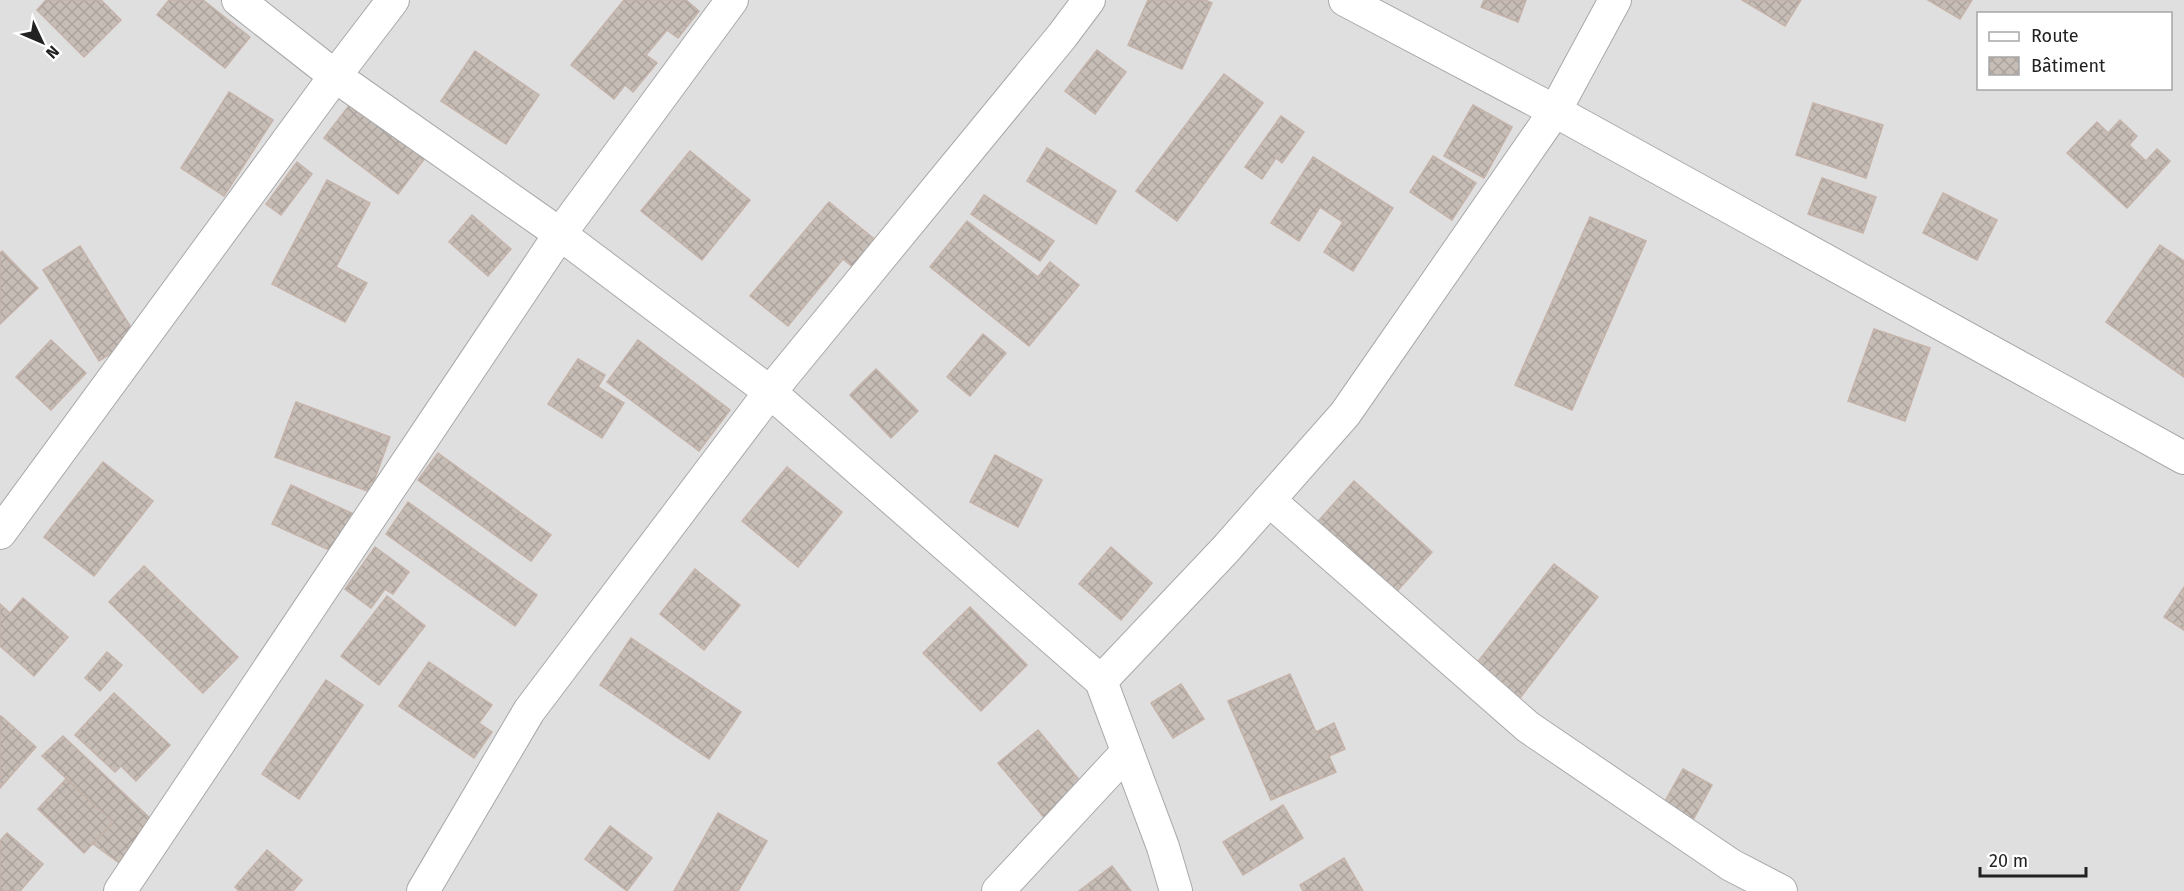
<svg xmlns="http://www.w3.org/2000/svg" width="2184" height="891" viewBox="0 0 2184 891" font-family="'Fira Sans',sans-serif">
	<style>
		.residential { fill: #e0dfdf; fill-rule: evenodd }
		.building { fill: url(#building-cross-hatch); stroke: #c5b3aa; stroke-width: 1.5 }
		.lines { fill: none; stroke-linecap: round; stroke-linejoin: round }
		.minor-casing { stroke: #a9a9a9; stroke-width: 34 }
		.minor { stroke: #fff; stroke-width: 32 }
	</style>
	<defs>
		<pattern id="building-cross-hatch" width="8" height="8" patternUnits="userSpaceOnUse" patternTransform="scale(1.5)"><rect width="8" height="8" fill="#c7bdb7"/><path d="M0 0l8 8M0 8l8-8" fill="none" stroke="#aba29d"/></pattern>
	</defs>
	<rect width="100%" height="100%" fill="#f2eee8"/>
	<!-- residential -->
	<path class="residential" d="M 0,0 L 2184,0 L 2184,891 L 0,891 ZM 1978,14 L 2170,14 L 2170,88 L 1978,88 Z"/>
	<!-- building -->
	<g class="building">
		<polygon points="46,0 101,0 121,20 84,57 37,10"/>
		<polygon points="169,0 203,0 250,37 225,68 157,15"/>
		<polygon points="624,0 686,0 699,11 678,38 667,30 646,55 657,63 633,92 625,85 614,99 571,65"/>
		<polygon points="1148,0 1205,0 1212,3 1182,69 1128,45"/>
		<polygon points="1484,0 1526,0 1518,22 1481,7"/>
		<polygon points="1742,0 1801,0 1785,26"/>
		<polygon points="1928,0 1972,0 1960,19"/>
		<polygon points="1097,50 1126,72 1095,114 1065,91"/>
		<polygon points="475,51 539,95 506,144 441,101"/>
		<polygon points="1224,74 1263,103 1177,221 1136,191"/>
		<polygon points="229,92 273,120 224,196 181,168"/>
		<polygon points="351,103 425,158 398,194 324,138"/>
		<polygon points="1813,103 1883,125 1866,178 1796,155"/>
		<polygon points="1473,105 1512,127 1484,178 1444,156"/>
		<polygon points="1281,116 1304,132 1282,163 1276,158 1262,179 1245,167"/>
		<polygon points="2120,120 2137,136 2129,145 2146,161 2157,149 2170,161 2127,208 2067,153 2097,122 2108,133"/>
		<polygon points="1047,148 1116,191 1096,224 1027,181"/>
		<polygon points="690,151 750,200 702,260 641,211"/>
		<polygon points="1433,156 1476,183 1452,220 1410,192"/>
		<polygon points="1313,157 1393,208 1353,271 1324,252 1343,222 1320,207 1299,241 1271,223"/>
		<polygon points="297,162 312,174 281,215 266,204"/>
		<polygon points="1822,178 1876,197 1863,233 1808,214"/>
		<polygon points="327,180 370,203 336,267 367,283 345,322 272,284"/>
		<polygon points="1943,193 1997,220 1977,260 1923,233"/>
		<polygon points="984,195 1054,241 1040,261 971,214"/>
		<polygon points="829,202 878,242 855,269 843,259 788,326 750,296"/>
		<polygon points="472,215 511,249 488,276 449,242"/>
		<polygon points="1590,217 1646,241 1572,410 1515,385"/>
		<polygon points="967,221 1038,277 1050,262 1079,285 1029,346 930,267"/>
		<polygon points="2160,245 2184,261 2184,377 2106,322"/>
		<polygon points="80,246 137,337 99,361 43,270"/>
		<polygon points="2,251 38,288 0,324 0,253"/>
		<polygon points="1874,329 1930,348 1905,421 1848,401"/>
		<polygon points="983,334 1006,353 970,396 947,377"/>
		<polygon points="51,340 86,373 51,410 16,377"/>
		<polygon points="638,340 730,410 699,451 607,382"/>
		<polygon points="578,359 605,375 598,387 624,403 602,438 548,404"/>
		<polygon points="876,369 918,411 891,438 850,395"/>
		<polygon points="296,402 390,437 370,492 275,457"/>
		<polygon points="438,453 551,535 531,561 418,480"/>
		<polygon points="995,455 1042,480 1018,527 970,502"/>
		<polygon points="103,462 153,501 94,576 44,537"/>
		<polygon points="787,467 842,512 798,567 742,521"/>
		<polygon points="1354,481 1432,552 1392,597 1313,527"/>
		<polygon points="291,485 358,516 340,555 272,524"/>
		<polygon points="408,502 537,595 515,626 386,534"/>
		<polygon points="375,547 409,572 393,594 385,589 371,608 345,589"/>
		<polygon points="1111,547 1152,583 1121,620 1079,584"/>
		<polygon points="1554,564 1598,597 1520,698 1476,664"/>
		<polygon points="144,566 238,657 203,693 109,602"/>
		<polygon points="695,569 740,605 704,650 660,614"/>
		<polygon points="2184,587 2184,630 2164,617"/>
		<polygon points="387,596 425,626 379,685 341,656"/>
		<polygon points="23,598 68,637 34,676 0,646 0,604 10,613"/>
		<polygon points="970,607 1027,665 981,711 923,653"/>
		<polygon points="631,638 741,712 709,759 600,685"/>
		<polygon points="107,652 122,665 100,691 85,678"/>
		<polygon points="429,662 492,705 479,723 492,732 474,758 399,706"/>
		<polygon points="1290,674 1316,732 1334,723 1345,749 1329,756 1336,772 1271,800 1228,701"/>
		<polygon points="326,680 363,705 299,799 262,774"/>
		<polygon points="1181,684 1204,719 1173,738 1151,703"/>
		<polygon points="114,693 170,745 136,781 121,766 115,772 75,735"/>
		<polygon points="1,716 36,747 0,788 0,718"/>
		<polygon points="1038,730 1086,788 1047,821 998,763"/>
		<polygon points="63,736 152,820 122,865 93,844 113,822 42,756"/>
		<polygon points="1683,769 1712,785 1693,820 1664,803"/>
		<polygon points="66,779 113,822 84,853 38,809"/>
		<polygon points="1283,805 1303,838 1243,875 1223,842"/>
		<polygon points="718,813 767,841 738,891 674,891"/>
		<polygon points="610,826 652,858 627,891 585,859"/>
		<polygon points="7,833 43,864 20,891 0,891 0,841"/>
		<polygon points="267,850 302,880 293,891 239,891 235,887"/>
		<polygon points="1344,858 1363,891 1303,891 1300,885"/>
		<polygon points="1112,866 1131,891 1079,891"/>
	</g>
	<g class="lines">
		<defs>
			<g id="minor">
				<polyline points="238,0 335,76 560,234 770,392 1101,681 1163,847 1176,891"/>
				<polyline points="1345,0 1555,111 2184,458"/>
				<polyline points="1269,500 1528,727 1731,865 1781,891"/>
				<polyline points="0,533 335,76 393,0"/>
				<polyline points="1101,681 1225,550 1345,414 1555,111 1615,0"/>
				<polyline points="120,891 560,234 732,0"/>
				<polyline points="423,891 529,711 770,392 1062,36 1089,0"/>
				<polyline points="998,891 1127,752"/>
			</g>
		</defs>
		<!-- minor casing -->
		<use href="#minor" class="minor-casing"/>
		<!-- minor -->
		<use href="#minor" class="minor"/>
	</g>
	<!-- legend -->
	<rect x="1977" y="12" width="195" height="78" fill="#ffffff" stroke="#a7a7a7" stroke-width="1.5"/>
	<rect x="1989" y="32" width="30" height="9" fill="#ffffff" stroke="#a7a7a7" stroke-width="1.5"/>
	<text x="2031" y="42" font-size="18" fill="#222222">Route</text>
	<rect x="1989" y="57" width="30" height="18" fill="url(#building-cross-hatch)" stroke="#a7a7a7" stroke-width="1.5"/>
	<text x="2031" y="72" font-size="18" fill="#222222">Bâtiment</text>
	<!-- north arrow -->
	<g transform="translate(42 42) rotate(134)" stroke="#ffffff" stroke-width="4.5" paint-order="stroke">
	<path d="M0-4.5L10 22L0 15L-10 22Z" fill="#222222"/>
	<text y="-9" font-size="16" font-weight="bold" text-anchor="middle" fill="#222222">N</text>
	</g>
	<!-- scale -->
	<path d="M1980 867v9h106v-9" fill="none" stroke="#222222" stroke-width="3"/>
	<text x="1989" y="867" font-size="18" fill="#222222" stroke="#ffffff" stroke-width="4.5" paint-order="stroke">20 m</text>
</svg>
